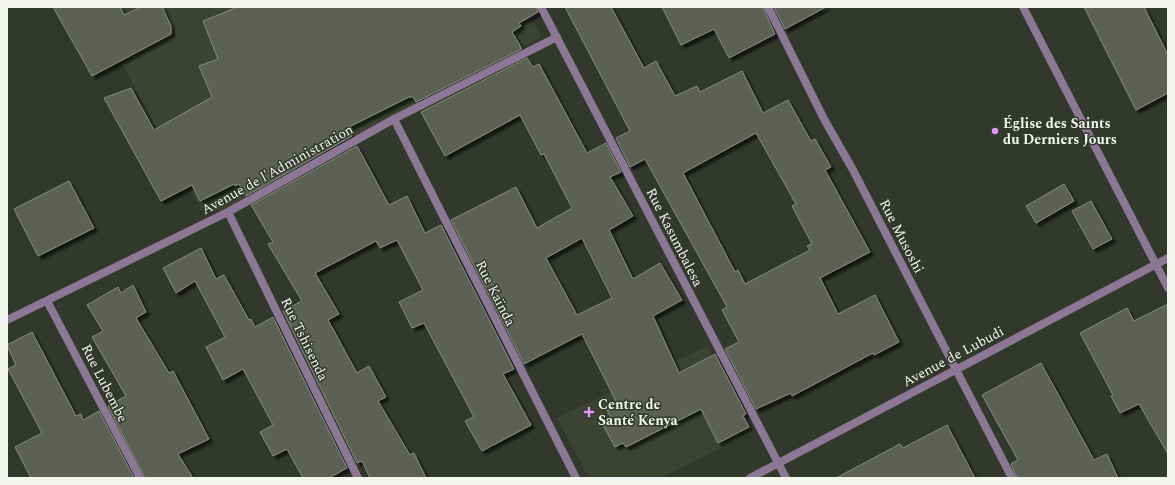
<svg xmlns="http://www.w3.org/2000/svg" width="1175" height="485" viewBox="0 0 1175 485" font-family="Spectral,serif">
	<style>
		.built { fill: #3c4332; fill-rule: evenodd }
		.building { fill: #5b6054; stroke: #868c7f; fill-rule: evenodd; filter: url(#shadow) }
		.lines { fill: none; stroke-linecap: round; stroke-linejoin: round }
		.minor { stroke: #8c7894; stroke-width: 8 }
		.tertiary { stroke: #8c7894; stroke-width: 8 }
		.poi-dot { fill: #dc99f4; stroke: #33382d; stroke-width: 1.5 }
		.labels { text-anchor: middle; stroke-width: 3; stroke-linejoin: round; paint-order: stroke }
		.poi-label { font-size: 14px; font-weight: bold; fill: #f3f6ef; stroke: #33382d; text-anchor: start }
		.street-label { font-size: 14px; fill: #f3f6ef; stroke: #33382d }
	</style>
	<defs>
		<filter id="shadow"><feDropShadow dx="3.5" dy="3.5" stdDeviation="1" flood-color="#0009"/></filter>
	</defs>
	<rect width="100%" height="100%" fill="#33382d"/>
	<!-- built -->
	<g class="built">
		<polygon points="91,7 526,7 541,37 228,212 201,210"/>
		<path d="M 707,346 L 754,432 L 660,478 L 589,478 L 557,418 ZM 712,356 L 718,443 L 698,403 L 626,447 L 607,410 Z"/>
	</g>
	<!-- building -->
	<g class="building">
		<polygon points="53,7 120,7 124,15 141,7 162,7 171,26 171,34 92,76"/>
		<polygon points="238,7 536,7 538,12 519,23 521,26 512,32 522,49 416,102 413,97 409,97 347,128 352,136 246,196 239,184 235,186 234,184 200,201 192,185 161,201 104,98 131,88 154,130 212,97 199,66 218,59 203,21"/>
		<path d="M 565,7 L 611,7 L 644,68 L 656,61 L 675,96 L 697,86 L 700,92 L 742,71 L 763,113 L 788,100 L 811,141 L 815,139 L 831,167 L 825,170 L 870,252 L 820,278 L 838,314 L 875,295 L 899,342 L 874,355 L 873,353 L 792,396 L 791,393 L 756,409 L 725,349 L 739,342 L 722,310 L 727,307 L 645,159 L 630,167 L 616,138 L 630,131 ZM 756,133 L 796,204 L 792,206 L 812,244 L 807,246 L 810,250 L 745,284 L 738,270 L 735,272 L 683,173 Z"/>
		<polygon points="662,7 763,7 775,34 729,58 714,29 681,45"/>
		<polygon points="774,7 826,7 785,29"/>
		<polygon points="1084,7 1144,7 1168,55 1168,93 1136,110"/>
		<path d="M 527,58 L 533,67 L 539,64 L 587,153 L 606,143 L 621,172 L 610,177 L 633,216 L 609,230 L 633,279 L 660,263 L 682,300 L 653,316 L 679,373 L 715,354 L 746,414 L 743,416 L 749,427 L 718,443 L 701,409 L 626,447 L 623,443 L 615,447 L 602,423 L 611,418 L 607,410 L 618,405 L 582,334 L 524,364 L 451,220 L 516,187 L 537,228 L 572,208 L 544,154 L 541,155 L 520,115 L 445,156 L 421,112 ZM 582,238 L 612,298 L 577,315 L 546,258 Z"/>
		<polygon points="357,146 389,205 407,196 425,233 441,225 514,369 503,374 531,425 482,451 465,421 474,417 424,323 412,328 399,302 423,290 397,240 380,248 376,241 315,273 339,314 328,320 357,373 369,366 386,397 378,401 410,455 414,453 426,478 370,478 362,461 357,463 283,311 302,301 268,244 273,242 251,205"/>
		<polygon points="69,181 94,228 38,256 14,209"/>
		<polygon points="1064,184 1074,201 1036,223 1026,206"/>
		<polygon points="1091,201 1112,239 1093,249 1072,211"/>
		<polygon points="201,248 216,279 224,275 249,320 251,319 255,327 273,317 347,468 329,478 303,478 287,449 273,456 260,432 273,425 243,369 223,380 206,347 225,337 195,281 176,293 163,268"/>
		<polygon points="133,285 146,312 136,318 169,373 173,371 209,439 178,454 193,478 145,478 108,406 126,396 92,337 103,331 87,305 118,287 121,293"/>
		<polygon points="1168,304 1168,454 1139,404 1120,413 1111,396 1113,395 1080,333 1127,308 1134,321"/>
		<polygon points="32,332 76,416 81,414 83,420 99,411 134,478 31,478 15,447 42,433 8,369 16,365 7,345"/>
		<polygon points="1041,363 1094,460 1107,454 1118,478 1017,478 1011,464 1018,460 982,395"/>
		<polygon points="947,425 975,478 836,478 900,444 903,448"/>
	</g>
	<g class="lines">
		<!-- minor -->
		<g class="minor">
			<polyline points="541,7 786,478"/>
			<polyline points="768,7 824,119 853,170 1012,478"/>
			<polyline points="394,119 576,478"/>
			<polyline points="228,212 358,478"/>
			<polyline points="47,301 140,478"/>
			<polyline points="7,320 228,212 394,119 557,37"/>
			<polyline points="750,478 1168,258"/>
		</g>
		<!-- tertiary -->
		<polyline class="tertiary" points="1023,7 1168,288"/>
	</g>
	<!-- markers -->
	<g class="poi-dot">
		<circle cx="995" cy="131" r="4"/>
		<path d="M587 406h4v4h4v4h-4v4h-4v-4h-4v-4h4z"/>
	</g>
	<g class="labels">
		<!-- poi labels -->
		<g class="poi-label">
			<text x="1003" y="128">Église des Saints<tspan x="1003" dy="16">du Derniers Jours</tspan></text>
			<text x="598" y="409">Centre de<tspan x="598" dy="16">Santé Kenya</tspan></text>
		</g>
		<!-- street labels -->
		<g class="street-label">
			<text transform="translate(277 169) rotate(-29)" y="5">Avenue de l'Administration</text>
			<text transform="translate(902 236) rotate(63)" y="5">Rue Musoshi</text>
			<text transform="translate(675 237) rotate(63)" y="5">Rue Kasumbalesa</text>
			<text transform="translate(496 293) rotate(63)" y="5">Rue Kaïnda</text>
			<text transform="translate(305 339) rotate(64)" y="5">Rue Tshisenda</text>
			<text transform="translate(953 356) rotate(-28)" y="5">Avenue de Lubudi</text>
			<text transform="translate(105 383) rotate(63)" y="5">Rue Lubembe</text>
		</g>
	</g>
	<!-- border -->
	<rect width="1175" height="485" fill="none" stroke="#f3f6ef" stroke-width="16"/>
</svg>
